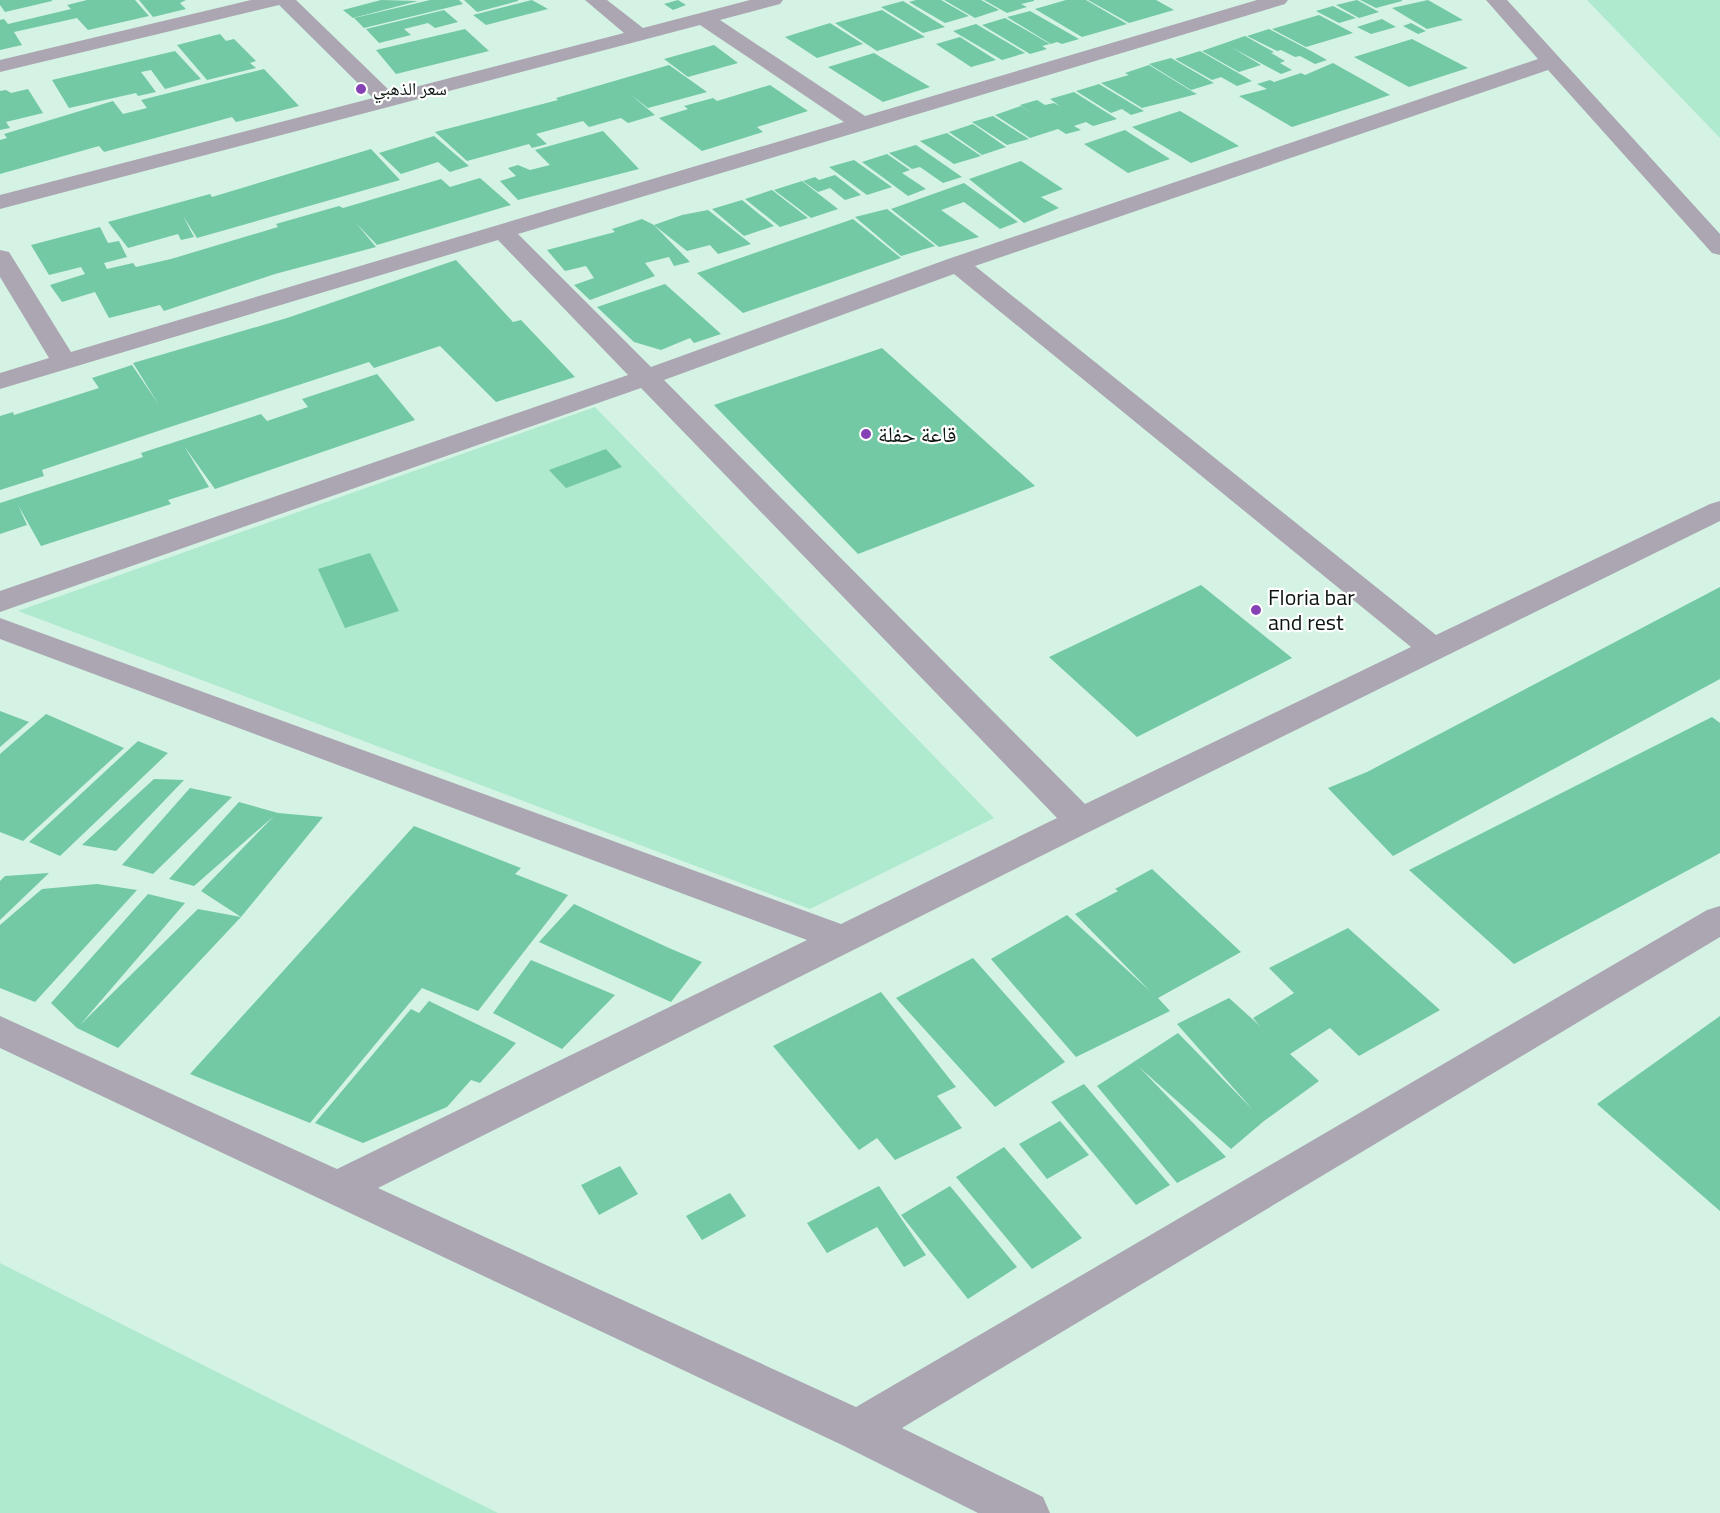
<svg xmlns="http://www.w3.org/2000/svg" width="1720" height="1513" viewBox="0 0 1720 1513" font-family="'Titillium Web','Noto Naskh Arabic',sans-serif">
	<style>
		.green { fill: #afeacf }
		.building { fill: #72c9a4 }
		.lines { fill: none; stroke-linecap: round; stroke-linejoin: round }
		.minor { fill: #aba6b1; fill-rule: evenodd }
		.poi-dot { fill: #8641b5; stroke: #fff; stroke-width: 2 }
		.labels { text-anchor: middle; stroke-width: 4.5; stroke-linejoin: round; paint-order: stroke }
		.far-poi-label { font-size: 18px; fill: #09140f; stroke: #fff; text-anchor: start }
		.poi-label { font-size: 22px; fill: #09140f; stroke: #fff; text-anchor: start }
	</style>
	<rect width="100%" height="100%" fill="#d4f3e4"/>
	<!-- green -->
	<g class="green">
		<polygon points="1587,0 1720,0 1720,138"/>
		<polygon points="595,407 994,818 810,909 18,611"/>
		<polygon points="0,1263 498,1513 0,1513"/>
	</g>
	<!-- building -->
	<g class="building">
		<polygon points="0,0 52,0 52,1 5,12 0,5"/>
		<polygon points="87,0 135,0 149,16 88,30 77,18 14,32 22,45 0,50 0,20 4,19 8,24 71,9 67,5"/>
		<polygon points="139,0 186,0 180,3 186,9 153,17"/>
		<polygon points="381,0 418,1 353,18 343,10"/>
		<polygon points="430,0 459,0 463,4 364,28 354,18"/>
		<polygon points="464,0 518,0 518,1 477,12"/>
		<polygon points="532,0 548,9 486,25 473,15"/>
		<polygon points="678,0 686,5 673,10 664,4"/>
		<polygon points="916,0 941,0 969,16 945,23 909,2"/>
		<polygon points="944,0 981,0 999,10 975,18"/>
		<polygon points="984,0 1034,0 1034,1 1021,4 1027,7 1007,13"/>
		<polygon points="1066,0 1086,0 1127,24 1082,37 1035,9"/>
		<polygon points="1088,0 1156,0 1174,10 1129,23"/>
		<polygon points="1357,0 1379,12 1359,18 1336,5"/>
		<polygon points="1360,0 1402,0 1402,1 1376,8"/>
		<polygon points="1428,0 1463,20 1427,29 1392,8"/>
		<polygon points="903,1 945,27 923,33 881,7"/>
		<polygon points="1333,6 1356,18 1339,23 1316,11"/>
		<polygon points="444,10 458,22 435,28 428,23 404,29 411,35 379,43 366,29"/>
		<polygon points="882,10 925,37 877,51 835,23"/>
		<polygon points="1030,11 1079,39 1062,44 1057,42 1051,44 1007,17"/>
		<polygon points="1319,15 1353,33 1306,47 1272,29"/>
		<polygon points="1005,18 1050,44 1042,46 1047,49 1030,54 982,25"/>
		<polygon points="1382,19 1396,27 1371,34 1357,27"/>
		<polygon points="830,23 863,44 817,58 785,37"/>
		<polygon points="1411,23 1426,31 1418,34 1403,26"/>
		<polygon points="976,24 1025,53 1002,60 953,31"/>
		<polygon points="465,29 489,51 396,74 376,50"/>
		<polygon points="1269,29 1311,51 1327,60 1315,64 1300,56 1295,57 1281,50 1277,51 1247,36"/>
		<polygon points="220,34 226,41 234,39 256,61 250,63 256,68 207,80 177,45"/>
		<polygon points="1245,36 1274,52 1271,53 1285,61 1280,63 1292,70 1281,74 1231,47 1261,65 1239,72 1202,51"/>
		<polygon points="960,37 996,60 971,67 936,44"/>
		<polygon points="1412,39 1468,68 1409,87 1354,57"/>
		<polygon points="714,45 738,63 688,77 664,59"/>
		<polygon points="175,51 201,79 165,89 151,70 141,72 156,92 138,96 136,93 69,108 52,80"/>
		<polygon points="1200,51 1252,81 1237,86 1221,77 1212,80 1175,59"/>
		<polygon points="874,53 930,87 883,102 828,67"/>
		<polygon points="1171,58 1214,83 1191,90 1149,64"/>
		<polygon points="1333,63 1390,95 1292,127 1239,96 1267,89 1257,84 1270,80 1274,82 1301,73 1305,75"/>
		<polygon points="669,65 707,92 648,108 631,95 655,115 628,123 621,118 589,127 583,121 536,134 547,144 532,148 529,144 467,161 435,132 558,100 556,98"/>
		<polygon points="1149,65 1193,92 1197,94 1142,108 1101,83 1129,75 1125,73"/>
		<polygon points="264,69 299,106 236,122 232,117 104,152 99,146 0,174 0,140 7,138 4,134 113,101 123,114 147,108 141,100"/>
		<polygon points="1099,84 1144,111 1131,115 1122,109 1111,113 1076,91"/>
		<polygon points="770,85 808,111 757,127 763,132 702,151 659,118 688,109 684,106 713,98 717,101"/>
		<polygon points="28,89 43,113 6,122 10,128 0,130 0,91 6,90 11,93"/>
		<polygon points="1074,92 1117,119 1093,126 1086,122 1074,126 1081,130 1066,134 1058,129 1030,138 995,115 1021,106 1037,117 1020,105 1037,100 1045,105 1054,103 1060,106 1050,99"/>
		<polygon points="1180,111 1239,146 1191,163 1132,127"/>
		<polygon points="993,116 1029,139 1007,145 972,122"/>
		<polygon points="973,124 1006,147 982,155 949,132"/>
		<polygon points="1125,130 1170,159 1128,173 1084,144"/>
		<polygon points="603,131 639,169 518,200 500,181 516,176 508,168 518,165 530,170 550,165 535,150"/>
		<polygon points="947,133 981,156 954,164 920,141"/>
		<polygon points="434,136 469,166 450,172 438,162 401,174 379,153"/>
		<polygon points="916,145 962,177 943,183 920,167 912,169 889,153"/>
		<polygon points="371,149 400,180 197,238 183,216 194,237 181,240 178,234 128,248 108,222 210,194 212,197"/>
		<polygon points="887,154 910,170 902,173 926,189 908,196 862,162"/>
		<polygon points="854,160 892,187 867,195 829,167"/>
		<polygon points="1021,161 1063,189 1041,197 1059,208 1024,223 969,179"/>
		<polygon points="835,175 861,195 845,200 830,188 818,192 803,181 815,177 819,180"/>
		<polygon points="480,178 511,205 377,245 356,223 376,247 275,274 164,311 160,305 109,318 95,292 62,302 50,285 85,274 81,267 49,275 31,245 100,227 108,243 119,241 127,257 104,263 107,269 133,263 136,267 171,259 278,227 276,224 339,206 343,208 441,179 450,187"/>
		<polygon points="802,181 838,209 811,218 774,190"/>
		<polygon points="964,183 1018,222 1000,229 964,202 941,210 979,237 939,247 891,209"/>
		<polygon points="772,190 808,218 780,227 745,199"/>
		<polygon points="742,200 774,226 744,236 712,209"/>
		<polygon points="887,209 935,246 901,256 855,217"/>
		<polygon points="708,210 751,244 718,254 710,245 687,251 654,225 682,215"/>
		<polygon points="642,219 654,225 690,262 674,266 669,257 645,263 655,276 590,300 574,285 594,278 586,266 565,271 547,250 615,232 612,229"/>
		<polygon points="853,219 901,258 743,313 697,273"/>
		<polygon points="456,260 513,322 521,320 575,377 496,402 440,346 374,368 369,362 173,426 42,470 44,476 0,490 0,416 13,412 14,415 99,388 92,378 132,365 159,405 133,363 287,318"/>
		<polygon points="665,284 710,324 721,334 694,343 690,338 661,350 634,342 597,307"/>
		<polygon points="882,348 1035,486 858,554 714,405"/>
		<polygon points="377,374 415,420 215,489 184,446 209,487 168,500 171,504 41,546 18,505 27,525 0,534 0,503 143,457 141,453 261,414 267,421 308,407 302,399"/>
		<polygon points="606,449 622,467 566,488 549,470"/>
		<polygon points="370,553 399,611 345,628 318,569"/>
		<polygon points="1201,585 1292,658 1137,737 1049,657"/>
		<polygon points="1720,587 1720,679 1393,856 1328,788 1367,772"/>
		<polygon points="0,711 29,722 0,747"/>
		<polygon points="46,714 124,748 23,841 0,832 0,754"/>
		<polygon points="1712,717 1720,723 1720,853 1514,964 1409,870"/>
		<polygon points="138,741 168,753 60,856 29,842"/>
		<polygon points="154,779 184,780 116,851 82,845"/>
		<polygon points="190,788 232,797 153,874 122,865"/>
		<polygon points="239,802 278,813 323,817 241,917 201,891 274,816 194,886 169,879"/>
		<polygon points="414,826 521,868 515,874 568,895 478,1011 422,988 310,1123 190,1074"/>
		<polygon points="1152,869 1241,952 1158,998 1170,1011 1076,1057 991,959 1067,915 1150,991 1075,914 1118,891 1115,889"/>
		<polygon points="49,873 0,920 0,881 5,876"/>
		<polygon points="97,884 137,890 35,1002 0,988 0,925 42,889"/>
		<polygon points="148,894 185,903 80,1025 198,909 241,917 118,1048 77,1028 51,1003"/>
		<polygon points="574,904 669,948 702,962 671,1002 539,942"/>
		<polygon points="1348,928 1440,1010 1359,1056 1330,1028 1290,1054 1319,1081 1264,1121 1231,1149 1139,1067 1226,1157 1177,1183 1097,1086 1178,1033 1253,1110 1177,1024 1229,998 1260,1026 1253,1018 1294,993 1269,968"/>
		<polygon points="973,958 1065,1062 995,1107 896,998"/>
		<polygon points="531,960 615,995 562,1049 493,1013"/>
		<polygon points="881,992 956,1087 937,1096 962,1128 895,1160 877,1138 859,1150 773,1046"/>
		<polygon points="429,1001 516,1043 480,1083 471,1080 447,1107 363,1143 315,1123 411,1009 419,1013"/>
		<polygon points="1720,1016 1720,1211 1597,1104"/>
		<polygon points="1084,1084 1170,1185 1136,1205 1051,1102"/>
		<polygon points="1060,1121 1089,1155 1047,1179 1019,1144"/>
		<polygon points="1004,1147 1082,1238 1032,1269 956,1177"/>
		<polygon points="620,1166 638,1194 599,1215 581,1185"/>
		<polygon points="879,1186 926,1255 904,1267 877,1227 827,1253 807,1223"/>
		<polygon points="950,1186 1017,1267 968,1299 901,1215"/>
		<polygon points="730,1193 746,1216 702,1240 686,1216"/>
	</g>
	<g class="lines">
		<!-- minor -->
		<path class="minor" d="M 251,0 L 296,0 L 392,93 L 624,33 L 585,0 L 607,0 L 643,28 L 750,0 L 783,0 L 780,4 L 720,20 L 865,116 L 1257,0 L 1288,0 L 1285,4 L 518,234 L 651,367 L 948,259 L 1538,59 L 1486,0 L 1507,0 L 1720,234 L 1720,255 L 1712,253 L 1548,70 L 975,266 L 1436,635 L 1710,504 L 1720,501 L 1720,521 L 1093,830 L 378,1188 L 856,1407 L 1707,910 L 1720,906 L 1720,937 L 902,1428 L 1043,1497 L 1050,1513 L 978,1513 L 842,1445 L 0,1048 L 0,1016 L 337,1169 L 807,940 L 0,639 L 0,618 L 841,924 L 1057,818 L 641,388 L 0,612 L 0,591 L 628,375 L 498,240 L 0,389 L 0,373 L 49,358 L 0,277 L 0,250 L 9,252 L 71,352 L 844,122 L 700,25 L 0,209 L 0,195 L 373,98 L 279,5 L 0,72 L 0,60 ZM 954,274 L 1411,647 L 1085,804 L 664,380 Z"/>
	</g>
	<!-- markers -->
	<g class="poi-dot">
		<circle cx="361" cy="89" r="6"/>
		<circle cx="866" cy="434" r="6"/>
		<circle cx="1256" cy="610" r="6"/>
	</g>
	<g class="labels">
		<!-- far-poi labels -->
		<g class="far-poi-label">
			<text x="373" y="95">سعر الذهبي</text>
		</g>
		<!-- poi labels -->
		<g class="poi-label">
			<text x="878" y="442">قاعة حفلة</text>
			<text x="1268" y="605">Floria bar<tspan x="1268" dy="25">and rest</tspan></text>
		</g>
	</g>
</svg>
